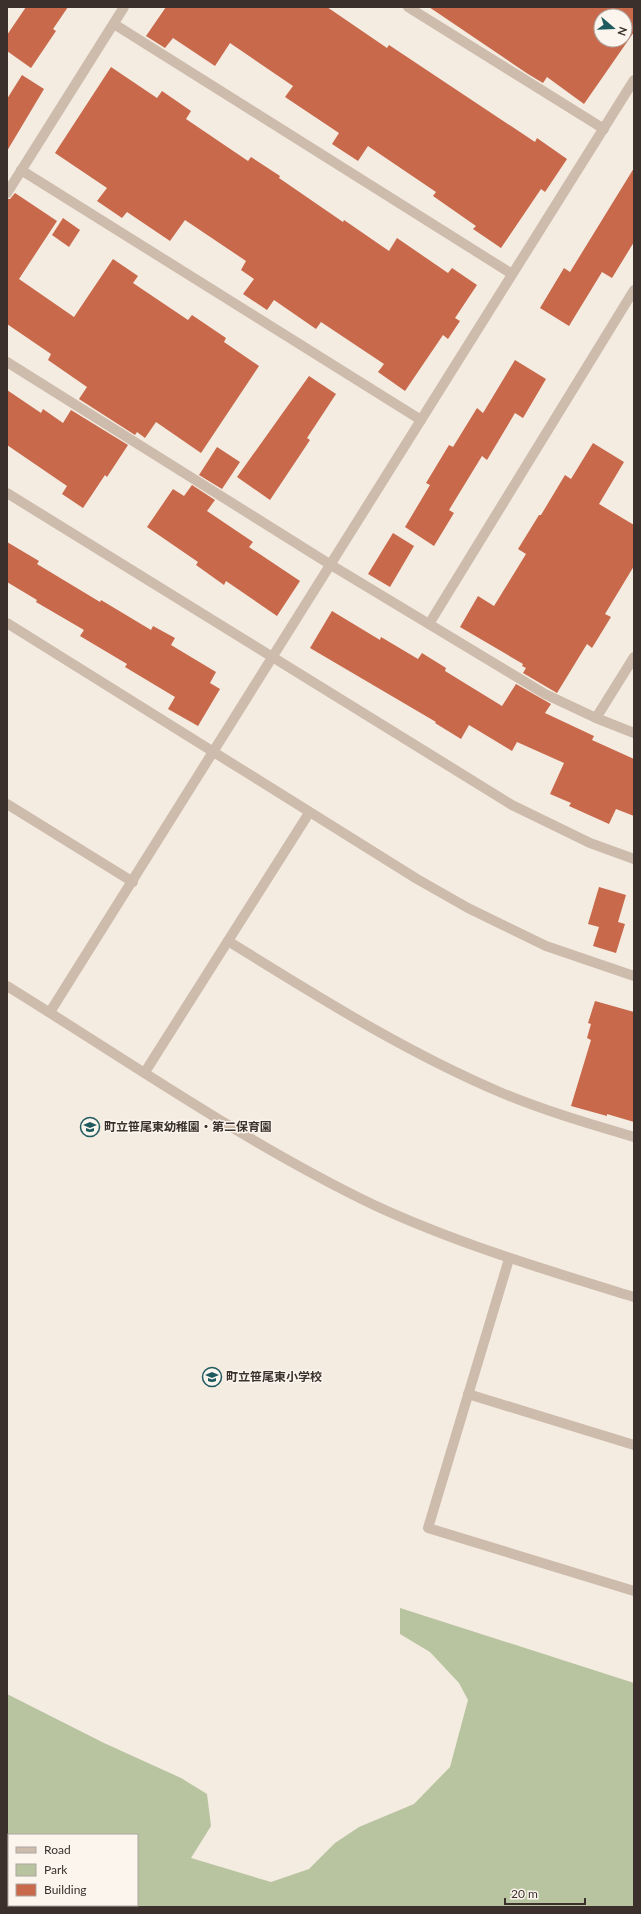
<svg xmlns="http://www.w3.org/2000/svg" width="641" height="1914" viewBox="0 0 641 1914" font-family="Lato,'Noto Sans JP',sans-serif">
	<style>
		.green { fill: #b8c4a0; fill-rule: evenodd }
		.building { fill: #c8694b; fill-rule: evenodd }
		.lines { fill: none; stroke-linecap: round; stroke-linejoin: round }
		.minor { stroke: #cdbbac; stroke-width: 10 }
		.tertiary { stroke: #cdbbac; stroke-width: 10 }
		.labels { text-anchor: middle; stroke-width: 3; stroke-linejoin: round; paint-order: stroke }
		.poi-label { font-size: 12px; font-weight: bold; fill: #3b302b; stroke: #fbf5ee; text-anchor: start }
	</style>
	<rect width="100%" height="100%" fill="#f4ebe1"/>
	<!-- green -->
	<path class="green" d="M 400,1608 L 634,1683 L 634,1907 L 7,1907 L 7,1694 L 104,1743 L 181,1778 L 207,1794 L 211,1826 L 191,1858 L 271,1882 L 309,1869 L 335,1843 L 359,1827 L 414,1804 L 450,1767 L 468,1700 L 459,1683 L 430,1652 L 400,1634 ZM 9,1835 L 137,1835 L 137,1905 L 9,1905 Z"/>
	<!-- building -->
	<g class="building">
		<polygon points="26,7 68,7 53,29 56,31 31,68 7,51 7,35"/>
		<polygon points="166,7 327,7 387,48 389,45 535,142 537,138 567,159 545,192 541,189 501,248 473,229 476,226 433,196 436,192 368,146 358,161 332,144 339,133 285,97 293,86 230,43 215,66 173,38 165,48 146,36"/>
		<path d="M 429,7 L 634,7 L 634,32 L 584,104 L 547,77 L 543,83 L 528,74 ZM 601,16 L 625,16 L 625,40 L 601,40 Z"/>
		<polygon points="111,67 157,98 162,91 191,111 186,119 248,161 251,157 280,176 279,178 343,222 344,220 389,251 397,238 448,273 452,268 477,285 455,318 460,321 448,339 443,335 405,391 378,372 384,364 321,322 316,329 274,300 267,310 243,294 254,279 241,270 246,261 185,220 170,241 127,212 122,218 97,201 107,188 55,153"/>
		<polygon points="22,75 44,89 7,151 7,99"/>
		<polygon points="634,168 634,242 612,278 602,272 569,326 540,308 564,268 570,272"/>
		<polygon points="15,193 57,221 19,279 74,317 113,259 138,276 133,283 188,320 192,315 226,338 224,342 259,366 201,453 156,422 145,438 137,432 135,435 79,399 87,387 48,360 51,354 7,324 7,199 10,199"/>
		<polygon points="63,218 80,230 69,247 52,235"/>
		<polygon points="515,360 546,379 523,418 515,413 487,460 482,456 449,510 454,513 434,546 405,527 430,485 426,483 449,445 453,447 477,408 483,413"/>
		<polygon points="309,376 336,394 307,438 310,440 270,500 237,477"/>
		<polygon points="7,390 41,413 43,409 63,423 71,410 128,445 107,477 105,475 83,508 62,494 67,486 7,445"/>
		<polygon points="593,443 624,462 599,504 634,525 634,566 605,614 611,617 592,648 587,644 557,693 523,673 526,668 522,666 523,664 460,627 478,596 494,606 526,554 518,549 539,515 541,515 565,475 571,479"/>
		<polygon points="217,447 240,462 222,489 199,475"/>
		<polygon points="192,485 215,500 207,511 253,542 249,547 300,581 277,616 226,581 224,585 196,565 198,562 147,527 173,489 184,496"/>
		<polygon points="393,533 414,546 390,587 368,574"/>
		<polygon points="7,542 39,561 37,564 100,602 101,600 151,630 153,626 175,638 171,645 216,672 210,683 220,689 198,726 168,709 175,697 125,667 127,664 80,636 84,630 36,602 37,600 7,582"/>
		<polygon points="332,611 380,640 381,637 418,659 422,653 446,668 445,671 502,706 516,684 551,704 545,713 594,736 592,740 634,759 634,816 616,809 609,824 569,806 571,803 550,794 564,763 517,742 512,751 469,725 461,739 435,723 436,722 310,648"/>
		<polygon points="599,887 626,895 618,922 625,924 616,953 593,946 599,927 588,924"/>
		<polygon points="595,1001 634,1012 634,1122 607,1114 607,1116 571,1106 591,1040 587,1038 591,1024 588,1023"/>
	</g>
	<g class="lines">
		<!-- minor -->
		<g class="minor">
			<polyline points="408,7 604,129"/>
			<polyline points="114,24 512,274"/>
			<polyline points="21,170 421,420"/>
			<polyline points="7,193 124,7"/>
			<polyline points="7,362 331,565 545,694 596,718 634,733"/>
			<polyline points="7,623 417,879 468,908 546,946 634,976"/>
			<polyline points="429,624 634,290"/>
			<polyline points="596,718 634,657"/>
			<polyline points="7,804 133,882"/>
			<path d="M 228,941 C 317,996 405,1052 502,1093 C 545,1111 590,1124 634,1137"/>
			<path d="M 7,986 C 127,1060 247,1144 374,1205 C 458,1244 546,1270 634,1297"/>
			<polyline points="145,1072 309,813"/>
			<polyline points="509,1259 428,1528 634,1591"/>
			<polyline points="468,1394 634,1445"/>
		</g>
		<!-- tertiary -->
		<g class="tertiary">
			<polyline points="7,493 512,805 590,843 634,859"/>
			<polyline points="50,1012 634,80"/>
		</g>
	</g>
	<!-- icons -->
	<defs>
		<symbol id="school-ring" viewBox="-11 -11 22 22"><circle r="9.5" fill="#fbf5ee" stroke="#1f5a5e" stroke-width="1.5"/><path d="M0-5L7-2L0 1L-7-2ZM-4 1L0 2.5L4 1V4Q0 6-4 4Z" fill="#1f5a5e"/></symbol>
	</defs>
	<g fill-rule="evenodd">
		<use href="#school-ring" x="79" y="1116" width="22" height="22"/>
		<use href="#school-ring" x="201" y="1366" width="22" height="22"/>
	</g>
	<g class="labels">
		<!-- poi labels -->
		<g class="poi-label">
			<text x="104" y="1131">町立笹尾東幼稚園・第二保育園</text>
			<text x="226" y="1381">町立笹尾東小学校</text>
		</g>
	</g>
	<!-- border -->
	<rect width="641" height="1914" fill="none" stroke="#3b302b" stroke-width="16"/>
	<!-- legend -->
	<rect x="8" y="1834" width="130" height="72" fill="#fbf5ee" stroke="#aea6a0"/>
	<rect x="16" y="1847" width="20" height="6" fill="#cdbbac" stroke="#aea6a0"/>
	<text x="44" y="1854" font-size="12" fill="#3b302b">Road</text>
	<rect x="16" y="1864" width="20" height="12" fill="#b8c4a0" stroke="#aea6a0"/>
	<text x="44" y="1874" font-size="12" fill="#3b302b">Park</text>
	<rect x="16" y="1884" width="20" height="12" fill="#c8694b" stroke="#aea6a0"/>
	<text x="44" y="1894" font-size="12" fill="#3b302b">Building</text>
	<!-- north arrow -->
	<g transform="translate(613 28) rotate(109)"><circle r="19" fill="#fbf5ee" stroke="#aea6a0"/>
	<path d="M0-3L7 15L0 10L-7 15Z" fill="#1f5a5e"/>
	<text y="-6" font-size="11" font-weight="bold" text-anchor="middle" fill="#3b302b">N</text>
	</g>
	<!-- scale -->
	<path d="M505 1898v6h80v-6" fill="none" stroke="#3b302b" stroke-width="2"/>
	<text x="511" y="1898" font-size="12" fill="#3b302b" stroke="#fbf5ee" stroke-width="3" paint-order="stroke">20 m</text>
</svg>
